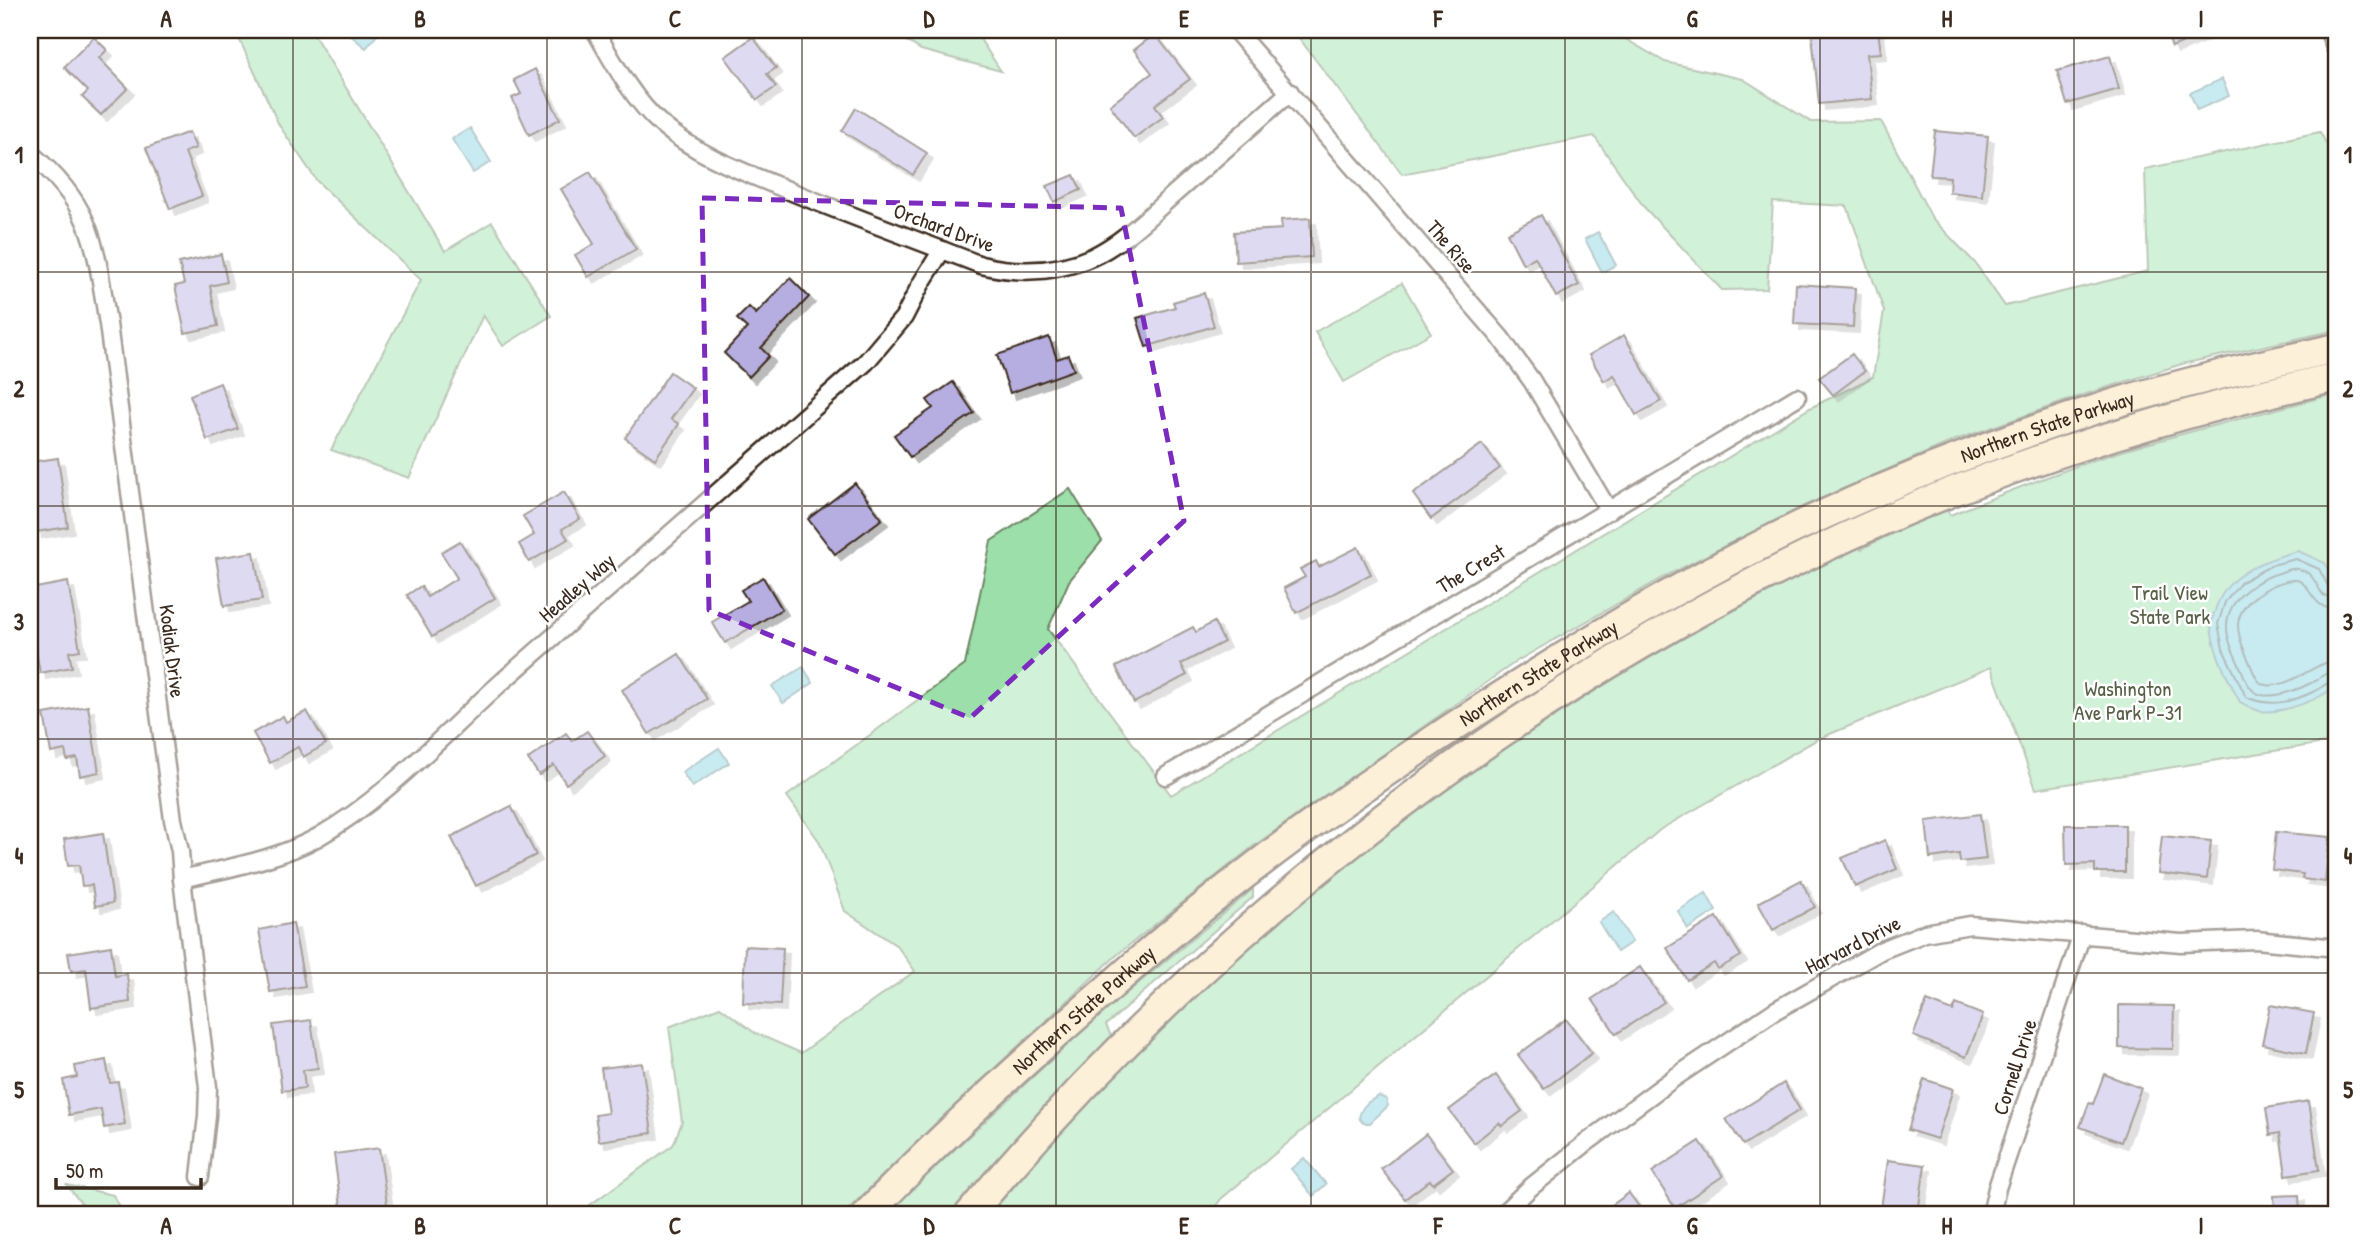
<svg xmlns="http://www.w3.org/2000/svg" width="2367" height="1245" viewBox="0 0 2367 1245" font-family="'Patrick Hand',sans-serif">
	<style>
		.green { fill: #9cdfaa; stroke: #6c8464; stroke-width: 2 }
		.water { fill: #84d3e1; stroke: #678f93; stroke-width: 2 }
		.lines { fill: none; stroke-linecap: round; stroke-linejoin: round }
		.shore { stroke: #586e6c; stroke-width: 2 }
		.building { fill: #b6aee0; stroke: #3b2a1e; stroke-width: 2; filter: url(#shadow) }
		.street-casing { stroke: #3b2a1e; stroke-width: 21 }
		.secondary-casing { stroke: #3b2a1e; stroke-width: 26 }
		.highway-casing { stroke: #3b2a1e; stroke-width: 33 }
		.street { stroke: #fff; stroke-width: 16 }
		.secondary { stroke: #fff; stroke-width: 21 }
		.highway { stroke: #fbddab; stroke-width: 28 }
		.marked { fill: none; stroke: #7b2cbf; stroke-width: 5; stroke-dasharray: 14 9; stroke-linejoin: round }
		.grid { fill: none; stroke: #3b2a1e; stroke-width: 2; stroke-opacity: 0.55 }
		.labels { text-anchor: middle; stroke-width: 5; stroke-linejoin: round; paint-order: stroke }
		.street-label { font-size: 21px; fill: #3b2a1e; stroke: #fff }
		.park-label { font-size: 21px; fill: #586048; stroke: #fff }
		.neatline { fill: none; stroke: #3b2a1e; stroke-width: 2.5 }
		.grid-label { font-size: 23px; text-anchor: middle; font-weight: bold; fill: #3b2a1e }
	</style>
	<defs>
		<filter id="shadow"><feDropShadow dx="6" dy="6" stdDeviation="0" flood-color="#0004"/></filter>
	</defs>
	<rect width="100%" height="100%" fill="#fff"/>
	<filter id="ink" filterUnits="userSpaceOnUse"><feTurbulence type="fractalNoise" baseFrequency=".0143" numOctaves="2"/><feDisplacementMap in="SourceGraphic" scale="14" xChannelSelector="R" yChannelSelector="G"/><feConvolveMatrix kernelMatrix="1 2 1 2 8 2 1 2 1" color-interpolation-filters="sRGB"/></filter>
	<g filter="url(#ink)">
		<!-- green -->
		<g class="green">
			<polygon points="235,30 311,30 445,251 492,222 551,316 503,346 483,315 409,478 331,450 421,280 317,181 279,125"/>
			<polygon points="889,30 974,30 1001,71 921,50"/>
			<polygon points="1293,30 1610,30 1665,62 1743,79 1811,122 1881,121 1932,218 1975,263 2005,306 2148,271 2145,169 2320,132 2337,164 2337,330 2182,364 2083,395 1953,441 1804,506 1668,575 1517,661 1255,845 1118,954 996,1067 842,1215 576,1215 673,1145 682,1122 669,1027 720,1007 755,1033 801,1053 915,971 897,946 845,911 819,841 787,796 965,665 991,541 1070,489 1102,541 1069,581 1048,629 1171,795 1810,408 1873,377 1884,311 1847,206 1773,202 1767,289 1722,290 1644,207 1594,136 1402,174"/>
			<polygon points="1402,283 1431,333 1344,382 1315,332"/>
			<path d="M 2337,393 L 2337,741 L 2036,789 L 1991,667 L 1818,739 L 1661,829 L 1221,1199 L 1209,1215 L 987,1215 L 1036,1158 L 1168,1018 L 1245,947 L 1391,827 L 1570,699 L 1726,613 L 1859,544 L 1861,549 L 1945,507 L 1950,515 C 2000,495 2049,475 2100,458 C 2178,433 2258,415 2337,393 Z"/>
			<polygon points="1253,889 1253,897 1106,1025 1111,1036 951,1215 884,1215 1096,1018"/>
			<polygon points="67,1185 113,1195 125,1215 90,1215"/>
		</g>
		<!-- water -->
		<g class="water">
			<polygon points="344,30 373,30 378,34 366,48"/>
			<polygon points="2222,79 2229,96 2197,110 2190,93"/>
			<polygon points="470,128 491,162 473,173 452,139"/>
			<polygon points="1598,232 1616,265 1602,272 1585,239"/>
			<path d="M 2298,551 L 2325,563 L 2336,587 L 2337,683 C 2325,699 2281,714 2260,711 C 2253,710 2246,705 2240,702 C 2228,679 2214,654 2211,627 C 2211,621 2213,616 2215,611 C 2225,574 2263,560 2298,551 Z"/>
			<polygon points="803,667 813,683 783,703 772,686"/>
			<polygon points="719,748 729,763 692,787 682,772"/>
			<polygon points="1706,893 1716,911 1688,929 1678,911"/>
			<polygon points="1614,912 1632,942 1617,952 1599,922"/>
			<path d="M 1379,1096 L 1386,1099 L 1388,1106 L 1370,1123 L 1363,1123 L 1359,1118 C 1361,1106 1369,1101 1379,1096 Z"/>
			<polygon points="1304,1158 1326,1184 1313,1196 1291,1169"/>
		</g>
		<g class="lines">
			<!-- shore -->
			<g class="shore">
				<path d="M 2337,591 L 2329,588 L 2319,569 L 2296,559 L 2272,565 L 2241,582 L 2225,602 L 2218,624 L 2223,649 L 2246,697 C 2271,708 2293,702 2317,690 C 2325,686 2329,680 2337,679"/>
				<path d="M 2337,599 L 2323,595 C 2315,584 2314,572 2298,569 C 2293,568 2287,570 2282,572 C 2259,578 2228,597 2227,625 C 2226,640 2236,657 2242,671 C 2246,681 2250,692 2261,695 C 2277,698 2300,689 2313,682 C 2322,677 2327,671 2337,671"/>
				<path d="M 2337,610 C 2308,609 2311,577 2292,580 C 2271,583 2239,601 2238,625 C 2238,637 2244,650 2249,661 C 2252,668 2255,680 2262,684 C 2284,693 2316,661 2337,660"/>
			</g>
		</g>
		<!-- building -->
		<g class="building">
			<polygon points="1858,30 1878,30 1881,53 1867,54 1872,99 1819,104 1812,34"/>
			<polygon points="2164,30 2213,30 2172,47"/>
			<polygon points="1155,34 1190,79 1155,105 1163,117 1134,138 1110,105 1152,73 1134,50"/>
			<polygon points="94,37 107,50 99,58 128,88 101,115 82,97 88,91 64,67"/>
			<polygon points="753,37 776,68 767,74 776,87 757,100 725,57"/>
			<polygon points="2110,56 2119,89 2067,104 2057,71"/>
			<polygon points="535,69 560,119 529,135 512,98 521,94 514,80"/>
			<polygon points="856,108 927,153 913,175 842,131"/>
			<polygon points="1935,131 1988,136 1982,196 1949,192 1950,177 1930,176"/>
			<polygon points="189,132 196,148 185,152 202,196 170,209 146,148"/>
			<polygon points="590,172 636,249 588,277 575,255 594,244 561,189"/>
			<polygon points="1074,175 1081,190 1054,202 1047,186"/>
			<polygon points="1541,215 1579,285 1556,297 1535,257 1523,264 1507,233"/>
			<polygon points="1310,218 1312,257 1236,262 1234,232 1282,229 1281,220"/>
			<polygon points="221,254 227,282 210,286 218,326 185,333 175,286 184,284 179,263"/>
			<polygon points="790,278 809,297 761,348 769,356 749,377 724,353 747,328 737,319 749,307 756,314"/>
			<polygon points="1796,284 1855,288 1853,327 1794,324"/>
			<polygon points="1204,293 1214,326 1146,347 1137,318 1175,307 1173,302"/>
			<polygon points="1624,335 1661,401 1636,415 1614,375 1604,381 1589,355"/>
			<polygon points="1049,337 1057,359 1068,355 1074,370 1010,393 997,355"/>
			<polygon points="1852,354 1865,371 1833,395 1819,378"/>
			<polygon points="670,372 693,388 671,419 679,424 655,459 625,438"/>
			<polygon points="953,382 974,413 910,457 894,435 933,408 927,400"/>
			<polygon points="220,383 238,429 207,440 190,395"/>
			<polygon points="1482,444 1500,468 1431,519 1413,494"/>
			<polygon points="58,458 68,527 36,532 30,489 30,462"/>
			<polygon points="855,483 882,519 835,554 808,519"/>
			<polygon points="564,492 580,519 562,529 568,539 529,562 519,544 534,535 523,516"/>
			<polygon points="460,541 495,598 432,637 407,595 421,586 427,597 457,578 441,552"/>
			<polygon points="1358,547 1371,574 1296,613 1284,588 1305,577 1300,569 1316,561 1319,567"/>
			<polygon points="254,552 262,600 224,606 216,558"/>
			<polygon points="763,577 782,609 725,643 712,622 748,601 741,590"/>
			<polygon points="68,582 80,650 69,652 72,667 40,673 30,617 30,589"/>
			<polygon points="1214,622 1224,642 1181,664 1187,675 1134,703 1116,667 1193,627 1196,632"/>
			<polygon points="679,654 707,699 649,734 622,690"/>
			<polygon points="88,706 99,772 80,776 77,758 67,760 65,750 51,753 44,714"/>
			<polygon points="307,711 326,744 303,757 298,747 270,763 253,733 283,716 286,722"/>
			<polygon points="587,731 605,756 566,784 554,765 539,775 528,759 566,733 572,741"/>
			<polygon points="511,806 536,855 476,886 451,837"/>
			<polygon points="1980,814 1986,859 1960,862 1959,854 1930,858 1926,821"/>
			<polygon points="2065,825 2125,825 2125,872 2095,872 2095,864 2066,865"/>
			<polygon points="2276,832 2330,837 2325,882 2302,879 2303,874 2272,870"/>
			<polygon points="103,833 113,903 95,906 92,885 82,886 79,865 68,866 64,839"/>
			<polygon points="2162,836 2211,841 2207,879 2158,873"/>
			<polygon points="1885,840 1897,869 1855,887 1842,858"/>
			<polygon points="1801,880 1815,907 1773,930 1758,903"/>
			<polygon points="1717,917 1741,956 1718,969 1714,963 1687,980 1667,948"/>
			<polygon points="293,923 305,986 270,992 259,930"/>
			<polygon points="111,946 115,976 127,974 130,1002 91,1008 86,969 71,971 68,953"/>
			<polygon points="745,946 783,948 780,1005 743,1003"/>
			<polygon points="1640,967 1664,1002 1616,1034 1592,999"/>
			<polygon points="1927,1001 1953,1011 1956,1004 1983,1015 1966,1057 1913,1036"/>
			<polygon points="2119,1005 2174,1006 2173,1049 2119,1048"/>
			<polygon points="2270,1005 2314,1013 2306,1053 2262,1044"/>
			<polygon points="1566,1019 1592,1053 1544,1089 1518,1055"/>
			<polygon points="311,1020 318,1068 303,1070 305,1088 282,1091 273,1025"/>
			<polygon points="106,1060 110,1083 118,1082 125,1124 104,1128 101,1109 69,1115 63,1080 77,1077 75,1066"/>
			<polygon points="642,1063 652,1133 599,1141 595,1115 608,1113 601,1068"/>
			<polygon points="2104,1074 2141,1088 2121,1142 2080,1127 2089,1103 2093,1104"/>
			<polygon points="1496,1075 1522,1111 1502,1126 1499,1123 1474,1143 1449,1110"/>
			<polygon points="1924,1079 1953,1089 1937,1139 1908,1130"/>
			<polygon points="1784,1083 1800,1110 1743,1145 1726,1119"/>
			<polygon points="2309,1101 2319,1170 2286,1175 2280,1133 2270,1135 2266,1108"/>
			<polygon points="1426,1134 1453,1169 1433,1184 1430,1180 1405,1199 1381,1169"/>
			<polygon points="1700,1141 1723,1176 1675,1208 1652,1172"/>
			<polygon points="379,1148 388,1211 342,1215 334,1154"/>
			<polygon points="1888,1160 1925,1165 1918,1213 1881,1208"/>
			<polygon points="1629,1193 1645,1215 1598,1215"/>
			<polygon points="2299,1195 2300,1215 2275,1215 2274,1196"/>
		</g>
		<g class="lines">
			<defs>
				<g id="street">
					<path d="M 595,30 C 613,62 633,100 662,125 C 695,153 734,168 773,184 C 842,213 912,238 981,265 C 1019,274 1056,273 1092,257 C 1122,243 1148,217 1173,195 C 1212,161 1251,126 1290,92"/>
					<polyline points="1235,30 1500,337 1532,381 1609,511"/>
					<path d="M 30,153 C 95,207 95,246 108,324 L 173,820 L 180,851 L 182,879 L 208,1087 L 207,1116 L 200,1177"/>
					<polyline points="1166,776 1797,397"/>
					<path d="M 182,879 C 227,868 277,860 318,837 C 388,797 444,733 504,680 C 625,574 746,468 866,362 L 904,317 L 922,282 L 942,250"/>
					<polyline points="1501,1215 1531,1187 1586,1143 1674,1078 1776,1010 1882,950 1925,933 1970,925 2181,943 2256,940 2337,948"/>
					<polyline points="1991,1215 1997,1188 2082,934"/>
				</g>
				<polyline id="secondary" points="2331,30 2337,46"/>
				<g id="highway">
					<path id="s1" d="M 866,1215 C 934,1144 1007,1077 1081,1012 C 1112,985 1142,958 1173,932 C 1284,839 1405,756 1528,679 C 1623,619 1722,561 1825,514 C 1917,472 2012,436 2109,405 C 2184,382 2261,365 2337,348"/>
					<path d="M 969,1215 C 1207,930 1509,694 1846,537 C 2003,464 2169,414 2337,377"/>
				</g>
			</defs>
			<!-- street casing -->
			<use href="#street" class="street-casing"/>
			<!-- secondary casing -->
			<use href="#secondary" class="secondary-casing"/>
			<!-- highway casing -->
			<use href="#highway" class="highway-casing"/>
			<!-- street -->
			<use href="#street" class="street"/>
			<!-- secondary -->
			<use href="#secondary" class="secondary"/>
			<!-- highway -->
			<use href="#highway" class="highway"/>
		</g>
	</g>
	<!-- marked area -->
	<path d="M0 0H2367V1245H0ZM 702,198 L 1121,208 L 1184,521 L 970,718 L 709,610 Z" fill="#fff" fill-opacity=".55" fill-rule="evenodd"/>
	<path class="marked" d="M 702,198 L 1121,208 L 1184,521 L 970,718 L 709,610 Z"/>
	<!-- grid -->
	<path class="grid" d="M 293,30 L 293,1215M 547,30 L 547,1215M 802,30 L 802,1215M 1056,30 L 1056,1215M 1311,30 L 1311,1215M 1565,30 L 1565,1215M 1820,30 L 1820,1215M 2074,30 L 2074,1215M 30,272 L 2337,272M 30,506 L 2337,506M 30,739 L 2337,739M 30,973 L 2337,973"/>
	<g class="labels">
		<!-- street labels -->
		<g class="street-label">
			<text transform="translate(944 228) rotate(20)" y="7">Orchard Drive</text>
			<text transform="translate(1451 247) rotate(49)" y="7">The Rise</text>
			<text dy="7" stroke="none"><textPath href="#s1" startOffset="1433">Northern State Parkway</textPath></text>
			<text transform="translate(1471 569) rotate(-31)" y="7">The Crest</text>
			<text transform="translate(577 588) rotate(-41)" y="7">Headley Way</text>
			<text transform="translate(172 651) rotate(83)" y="7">Kodiak Drive</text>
			<text dy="7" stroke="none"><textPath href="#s1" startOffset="866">Northern State Parkway</textPath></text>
			<text transform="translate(1853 945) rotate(-27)" y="7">Harvard Drive</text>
			<text dy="7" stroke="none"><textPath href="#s1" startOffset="299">Northern State Parkway</textPath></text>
			<text transform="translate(2015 1067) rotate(-72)" y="7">Cornell Drive</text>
		</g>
		<!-- park labels -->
		<g class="park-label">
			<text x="2170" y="600">Trail View<tspan x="2170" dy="24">State Park</tspan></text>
			<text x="2128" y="696">Washington<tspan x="2128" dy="24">Ave Park P-31</tspan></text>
		</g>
	</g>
	<!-- margin -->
	<rect width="2367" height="1245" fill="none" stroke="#fff" stroke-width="77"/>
	<!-- scale -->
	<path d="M56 1178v10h145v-10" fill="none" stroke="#3b2a1e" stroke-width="3.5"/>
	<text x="66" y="1178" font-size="21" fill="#3b2a1e" stroke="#ffffff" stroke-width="5" paint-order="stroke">50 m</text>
	<rect x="38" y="38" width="2290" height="1168" class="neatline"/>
	<g class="grid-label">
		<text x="166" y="27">A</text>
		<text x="420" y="27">B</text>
		<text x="675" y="27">C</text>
		<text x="929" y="27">D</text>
		<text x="1184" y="27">E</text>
		<text x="1438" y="27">F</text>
		<text x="1692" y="27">G</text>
		<text x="1947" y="27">H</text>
		<text x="2201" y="27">I</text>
		<text x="19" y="163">1</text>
		<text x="2348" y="163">1</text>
		<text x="19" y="397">2</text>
		<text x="2348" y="397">2</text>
		<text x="19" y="630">3</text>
		<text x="2348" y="630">3</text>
		<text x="19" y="864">4</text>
		<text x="2348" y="864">4</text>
		<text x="19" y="1098">5</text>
		<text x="2348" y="1098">5</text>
		<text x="166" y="1234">A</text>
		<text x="420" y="1234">B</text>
		<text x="675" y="1234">C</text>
		<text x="929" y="1234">D</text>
		<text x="1184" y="1234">E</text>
		<text x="1438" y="1234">F</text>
		<text x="1692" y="1234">G</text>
		<text x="1947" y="1234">H</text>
		<text x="2201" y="1234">I</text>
	</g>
</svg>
